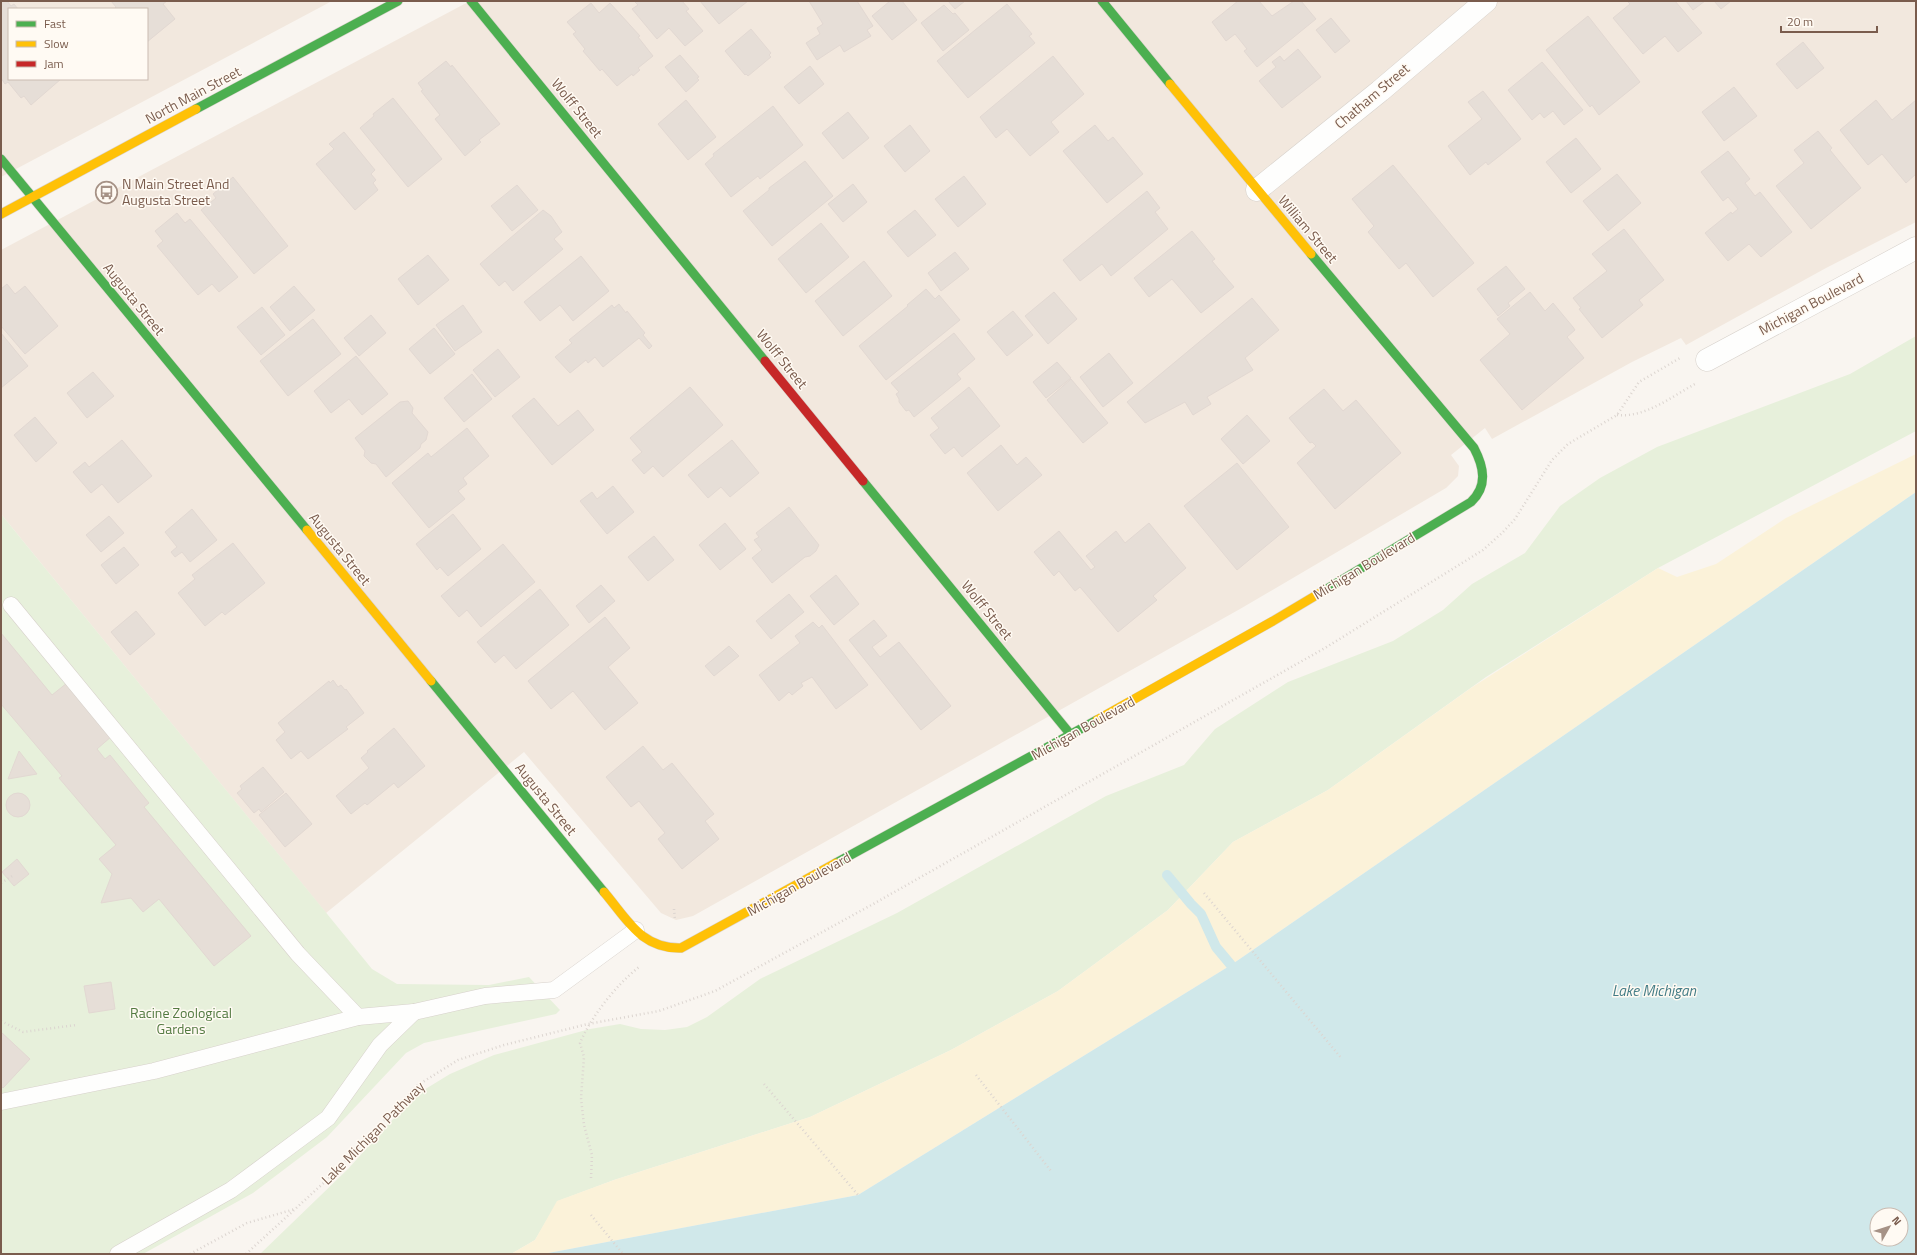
<svg xmlns="http://www.w3.org/2000/svg" width="1917" height="1255" viewBox="0 0 1917 1255" font-family="'Titillium Web',sans-serif">
	<style>
		.residential { fill: #f2e8de; fill-rule: evenodd }
		.green { fill: #e7f0db }
		.sand { fill: #fbf2d9 }
		.water { fill: #d0e8ea; fill-rule: evenodd }
		.lines { fill: none; stroke-linecap: round; stroke-linejoin: round }
		.stream { stroke: #d0e8ea; stroke-width: 10 }
		.building { fill: #e6ded7; stroke: #e2d8d2 }
		.lane-casing { stroke: #d7d1cb; stroke-width: 17 }
		.street-casing { stroke: #d7d1cb; stroke-width: 23 }
		.fast-casing { stroke: #d9d2cb; stroke-width: 10 }
		.slow-casing { stroke: #d9d2cb; stroke-width: 10 }
		.jam-casing { stroke: #d9d2cb; stroke-width: 10 }
		.path { stroke: #dcd5d0; stroke-width: 2.5; stroke-dasharray: 1 3; stroke-linecap: butt }
		.lane { stroke: #fefefd; stroke-width: 16 }
		.street { stroke: #fefefd; stroke-width: 22 }
		.fast { stroke: #4caf50; stroke-width: 9 }
		.slow { stroke: #ffc107; stroke-width: 9 }
		.jam { stroke: #c62828; stroke-width: 9 }
		.labels { text-anchor: middle; stroke-width: 3; stroke-linejoin: round; paint-order: stroke }
		.street-label { font-size: 14px; fill: #7a5c4d; stroke: #fffaf3 }
		.poi-label { font-size: 14px; fill: #7a5c4d; stroke: #fffaf3; text-anchor: start }
		.park-label { font-size: 14px; fill: #537a41; stroke: #fffaf3 }
		.water-label { font-size: 15px; font-style: italic; fill: #437c86; stroke: #fffaf3 }
	</style>
	<rect width="100%" height="100%" fill="#f9f5f0"/>
	<!-- residential -->
	<g class="residential">
		<path d="M 1,1 L 332,1 L 1,177 ZM 9,9 L 147,9 L 147,79 L 9,79 Z"/>
		<polygon points="470,1 1916,1 1916,222 1826,268 1686,345 1681,338 1632,362 1492,439 1485,428 1451,455 1459,466 1458,476 1446,488 1240,609 693,916 676,920 661,913 524,752 326,913 1,514 1,250"/>
	</g>
	<!-- green -->
	<g class="green">
		<polygon points="1916,336 1916,431 1658,568 1486,677 1328,790 1233,842 1168,910 1058,991 951,1050 810,1117 614,1180 558,1201 535,1240 511,1254 260,1254 348,1169 414,1096 450,1074 494,1055 590,1029 620,1024 641,1029 665,1030 687,1027 707,1017 760,979 897,913 1106,796 1184,765 1215,729 1288,682 1393,641 1443,610 1472,584 1525,553 1560,506 1600,478 1657,447 1850,374"/>
		<polygon points="1,514 372,969 397,984 489,985 529,977 560,1010 556,1014 424,1043 406,1053 327,1137 253,1193 143,1254 1,1254"/>
	</g>
	<!-- sand -->
	<polygon class="sand" points="1916,454 1916,492 1231,965 858,1195 543,1254 511,1254 535,1240 557,1201 614,1180 810,1117 951,1050 1058,991 1168,910 1233,842 1328,790 1471,688 1658,568 1677,577 1716,564 1786,518"/>
	<!-- water -->
	<path class="water" d="M 1916,492 L 1916,1254 L 543,1254 L 858,1195 L 1231,965 ZM 1877,1215 L 1901,1215 L 1901,1239 L 1877,1239 Z"/>
	<g class="lines">
		<!-- stream -->
		<polyline class="stream" points="1167,875 1191,904 1201,914 1216,947 1231,965"/>
	</g>
	<!-- building -->
	<g class="building">
		<polygon points="1,1 7,1 11,6 14,4 18,9 9,9 9,79 61,79 31,105 24,96 21,98 8,82 5,84 1,78"/>
		<polygon points="111,1 167,1 163,4 175,19 147,42 147,9 114,9 116,7"/>
		<polygon points="634,1 682,1 689,9 686,11 703,31 685,46 669,28 657,39 632,9 638,5"/>
		<polygon points="700,1 748,1 719,24"/>
		<polygon points="809,1 857,1 873,26 867,30 871,36 844,52 840,45 817,60 806,43 820,34 817,28 823,24"/>
		<polygon points="890,1 902,1 917,20 892,40 872,16"/>
		<polygon points="948,1 965,1 955,9"/>
		<polygon points="1238,1 1259,1 1272,16 1294,1 1301,1 1316,19 1257,67 1244,51 1247,49 1235,34 1226,41 1212,22"/>
		<polygon points="1627,1 1675,1 1702,33 1678,52 1665,36 1643,54 1613,18 1630,4"/>
		<polygon points="1686,1 1705,1 1693,10"/>
		<polygon points="1714,1 1731,1 1721,9"/>
		<polygon points="591,3 599,13 610,3 640,36 638,37 653,56 638,68 640,70 633,76 632,74 617,86 602,69 600,71 583,51 585,49 573,34 576,32 567,22"/>
		<polygon points="1007,4 1032,34 1029,36 1035,43 968,98 937,61"/>
		<polygon points="944,5 953,14 955,13 969,30 943,51 921,23"/>
		<polygon points="1588,16 1640,82 1599,115 1592,105 1590,107 1546,50"/>
		<polygon points="1331,18 1350,41 1335,53 1316,30"/>
		<polygon points="751,29 771,53 769,55 771,57 748,76 746,74 745,75 725,51"/>
		<polygon points="1803,42 1824,68 1797,89 1776,64"/>
		<polygon points="1298,49 1321,77 1282,108 1259,81 1276,67 1272,62 1280,56 1284,61"/>
		<polygon points="680,55 699,77 697,78 699,80 686,92 665,67"/>
		<polygon points="1053,56 1084,94 1051,122 1059,132 1030,156 1007,129 996,138 980,117"/>
		<polygon points="446,61 451,67 452,65 500,124 479,140 481,142 465,156 435,119 440,115 421,91 423,90 418,83"/>
		<polygon points="1542,62 1583,110 1564,125 1553,111 1544,118 1540,113 1532,120 1508,90"/>
		<polygon points="810,66 824,84 799,104 784,87"/>
		<polygon points="1734,87 1757,116 1724,141 1702,112"/>
		<polygon points="1483,91 1521,139 1488,165 1486,162 1470,175 1448,146 1482,119 1468,102"/>
		<polygon points="393,98 442,159 408,187 360,128 374,116 373,114"/>
		<polygon points="686,100 716,137 688,160 658,124"/>
		<polygon points="1876,100 1892,120 1916,100 1916,174 1906,183 1882,154 1868,165 1840,130"/>
		<polygon points="773,106 803,145 760,179 758,176 731,197 705,164 714,156 713,154"/>
		<polygon points="848,112 869,138 843,159 822,133"/>
		<polygon points="910,125 930,151 905,172 884,146"/>
		<polygon points="1095,125 1108,141 1113,137 1143,174 1107,203 1063,151"/>
		<polygon points="1818,131 1832,148 1830,150 1861,188 1811,229 1776,186 1804,163 1794,150"/>
		<polygon points="344,132 375,170 371,174 376,180 373,183 378,190 355,210 316,164 334,149 329,144"/>
		<polygon points="1576,138 1601,169 1571,193 1546,162"/>
		<polygon points="1728,151 1750,179 1745,183 1755,196 1760,192 1792,232 1761,257 1749,244 1728,261 1705,233 1731,212 1732,214 1738,209 1728,197 1723,201 1701,172"/>
		<polygon points="805,161 833,196 772,246 743,211 769,190 769,188"/>
		<polygon points="1393,165 1474,263 1433,297 1406,263 1399,269 1368,232 1374,226 1352,199"/>
		<polygon points="1617,174 1641,203 1608,231 1583,201"/>
		<polygon points="964,176 986,204 958,227 935,199"/>
		<polygon points="233,177 288,246 254,274 201,210 216,198 213,194"/>
		<polygon points="853,184 867,202 843,222 828,204"/>
		<polygon points="517,185 538,210 512,231 491,206"/>
		<polygon points="1147,191 1160,208 1155,212 1168,229 1111,276 1102,264 1080,281 1063,260"/>
		<polygon points="543,210 551,216 562,232 554,239 563,249 513,291 505,281 499,286 480,264"/>
		<polygon points="915,210 936,235 908,257 887,232"/>
		<polygon points="177,213 185,223 190,219 238,277 219,292 212,284 198,295 157,246 163,241 155,231"/>
		<polygon points="821,223 849,257 806,293 778,259"/>
		<polygon points="1624,229 1664,280 1639,300 1643,305 1602,338 1579,309 1581,308 1573,298 1607,271 1592,254"/>
		<polygon points="1192,231 1215,259 1212,261 1234,287 1201,313 1172,279 1149,297 1134,278"/>
		<polygon points="955,252 969,269 941,291 928,273"/>
		<polygon points="428,255 449,280 418,305 398,279"/>
		<polygon points="581,256 609,291 573,321 560,305 540,321 524,302"/>
		<polygon points="864,261 892,296 843,336 815,301"/>
		<polygon points="1506,266 1525,289 1508,303 1510,306 1498,316 1477,289"/>
		<polygon points="7,284 15,294 25,286 58,326 25,354 1,326 1,289"/>
		<polygon points="294,286 315,310 290,331 270,307"/>
		<polygon points="926,289 935,299 939,295 960,320 886,380 859,346 908,306 907,305"/>
		<polygon points="1054,292 1077,319 1048,344 1025,316"/>
		<polygon points="1530,292 1545,311 1553,303 1573,327 1575,330 1567,337 1584,358 1522,410 1480,360 1510,334 1497,319"/>
		<polygon points="1252,298 1279,330 1245,358 1253,370 1207,397 1211,404 1193,415 1185,402 1145,423 1127,402"/>
		<polygon points="619,304 626,313 627,311 645,333 643,335 652,346 649,349 639,338 603,367 595,357 588,363 586,360 570,373 555,357 572,343 569,340 612,305 614,308"/>
		<polygon points="463,305 482,332 455,351 436,325"/>
		<polygon points="262,307 285,335 261,355 237,327"/>
		<polygon points="1013,311 1033,335 1007,356 987,332"/>
		<polygon points="371,315 386,333 359,356 344,338"/>
		<polygon points="313,319 341,354 288,396 260,361"/>
		<polygon points="434,328 455,354 430,374 409,349"/>
		<polygon points="1,333 28,366 1,388"/>
		<polygon points="954,333 975,359 957,374 961,379 914,417 909,410 906,411 899,402 899,399 896,394 899,392 891,383"/>
		<polygon points="498,349 520,377 495,397 473,370"/>
		<polygon points="1109,353 1133,383 1103,407 1080,377"/>
		<polygon points="356,356 388,394 362,415 349,399 331,413 314,391"/>
		<polygon points="1057,362 1071,378 1046,398 1033,382"/>
		<polygon points="93,372 114,396 87,418 67,393"/>
		<polygon points="472,374 492,399 464,422 444,398"/>
		<polygon points="1071,379 1108,423 1083,443 1047,400"/>
		<polygon points="690,387 723,425 663,477 653,466 644,474 632,460 642,452 630,438"/>
		<polygon points="969,387 1000,426 962,457 954,447 945,454 930,435 939,428 931,418"/>
		<polygon points="1324,389 1343,411 1356,400 1401,453 1335,509 1297,463 1316,446 1312,442 1310,443 1289,418"/>
		<polygon points="534,398 558,426 578,410 594,430 552,465 512,416"/>
		<polygon points="408,401 413,408 412,413 428,432 426,440 421,444 420,448 386,477 376,464 371,463 364,456 365,451 355,438 400,402"/>
		<polygon points="1247,415 1270,441 1243,464 1221,439"/>
		<polygon points="35,417 57,443 36,462 14,435"/>
		<polygon points="467,428 489,456 463,478 467,484 458,491 465,499 429,528 392,483 428,453 431,457"/>
		<polygon points="122,440 152,476 118,503 102,484 91,493 73,472 85,462 89,467"/>
		<polygon points="732,440 759,473 730,497 721,487 708,498 688,475"/>
		<polygon points="1001,445 1017,465 1026,457 1042,475 998,511 967,473"/>
		<polygon points="1237,463 1289,527 1237,570 1184,506"/>
		<polygon points="613,486 634,512 607,534 580,501 592,492 597,499"/>
		<polygon points="789,507 819,545 816,551 810,556 805,557 772,583 752,558 762,550 754,540 759,537 756,533"/>
		<polygon points="192,509 217,540 190,562 182,552 175,557 171,552 177,547 165,532"/>
		<polygon points="453,514 481,549 448,576 440,567 437,570 416,544"/>
		<polygon points="109,516 124,533 101,552 86,535"/>
		<polygon points="725,523 746,549 720,570 699,545"/>
		<polygon points="1149,523 1186,568 1153,596 1157,600 1118,632 1080,587 1075,591 1059,571 1054,576 1034,552 1059,531 1091,570 1095,567 1086,556 1116,531 1125,543"/>
		<polygon points="654,536 674,560 648,581 628,557"/>
		<polygon points="233,543 265,583 225,615 222,612 205,626 178,593 195,579 192,575"/>
		<polygon points="503,544 535,582 481,627 467,610 459,617 441,596"/>
		<polygon points="124,547 139,565 116,584 101,565"/>
		<polygon points="836,575 859,604 834,625 810,596"/>
		<polygon points="601,585 615,601 589,623 576,606"/>
		<polygon points="540,589 569,625 516,669 504,655 495,663 477,642"/>
		<polygon points="789,594 804,612 771,639 756,621"/>
		<polygon points="136,611 155,634 130,655 111,632"/>
		<polygon points="605,617 630,648 608,667 638,703 605,730 573,691 551,709 528,681"/>
		<polygon points="874,620 887,636 872,647 880,657 899,642 951,706 921,730 849,640"/>
		<polygon points="813,622 819,628 822,625 868,685 836,709 812,677 801,683 803,686 792,695 789,692 779,701 759,675 800,643 795,636"/>
		<polygon points="1,633 52,695 67,683 112,736 97,749 105,759 110,755 149,803 144,807 251,936 214,966 159,899 143,912 131,898 101,903 112,874 99,859 116,845 59,778 62,776 1,704"/>
		<polygon points="729,646 739,656 714,676 705,666"/>
		<polygon points="333,680 338,687 341,685 345,690 346,689 364,713 346,727 348,729 308,759 301,751 291,759 276,740 285,732 278,723 329,681 330,683"/>
		<polygon points="394,728 425,766 398,788 394,783 367,805 365,803 351,814 336,796 369,768 361,758 368,752 367,751"/>
		<polygon points="643,746 663,770 672,763 714,814 705,821 719,839 682,869 658,839 665,833 639,801 631,807 606,777"/>
		<polygon points="19,751 37,774 8,779"/>
		<polygon points="263,767 284,792 261,812 259,809 254,813 237,793 242,789 240,786"/>
		<circle cx="18" cy="805" r="12"/>
		<polygon points="286,793 312,824 285,847 259,815"/>
		<polygon points="17,859 29,874 14,886 2,872"/>
		<polygon points="111,982 115,1009 89,1013 84,986"/>
		<polygon points="1,1032 30,1059 3,1088 1,1086"/>
	</g>
	<g class="lines">
		<defs>
			<g id="lane">
				<polyline points="11,605 298,954 358,1017 414,1012 485,996 554,990 636,930"/>
				<polyline points="1,1102 154,1071 358,1017"/>
				<polyline points="118,1254 231,1190 328,1118 380,1045 414,1012"/>
			</g>
			<g id="street">
				<polyline points="1257,190 1380,91 1486,1"/>
				<polyline points="1707,360 1916,248"/>
			</g>
			<g id="fast">
				<polyline points="471,1 765,361"/>
				<polyline points="1102,1 1170,84"/>
				<polyline points="196,109 398,1"/>
				<polyline points="1,159 307,530"/>
				<path d="M 1311,254 L 1474,448 C 1484,467 1488,486 1471,502 L 1325,590"/>
				<polyline points="863,481 1071,735"/>
				<polyline points="431,681 604,892"/>
				<polyline points="836,863 1097,720"/>
			</g>
			<g id="slow">
				<polyline points="1170,84 1311,254"/>
				<polyline points="1,214 196,109"/>
				<polyline points="307,530 431,681"/>
				<polyline points="1097,720 1273,621 1325,590"/>
				<path d="M 604,892 C 627,919 641,949 681,948 L 836,863"/>
			</g>
			<polyline id="jam" points="765,361 863,481"/>
		</defs>
		<!-- lane casing -->
		<use href="#lane" class="lane-casing"/>
		<!-- street casing -->
		<use href="#street" class="street-casing"/>
		<!-- fast casing -->
		<use href="#fast" class="fast-casing"/>
		<!-- slow casing -->
		<use href="#slow" class="slow-casing"/>
		<!-- jam casing -->
		<use href="#jam" class="jam-casing"/>
		<!-- path -->
		<g class="path">
			<path d="M 1617,415 C 1645,418 1671,397 1695,384"/>
			<polyline points="1,883 14,875"/>
			<polyline points="1204,893 1342,1059"/>
			<polyline points="674,909 675,920"/>
			<polyline points="1,1021 23,1032 76,1025"/>
			<polyline points="976,1075 1051,1171"/>
			<polyline points="764,1084 858,1195"/>
			<path d="M 591,1178 L 592,1155 L 584,1125 L 581,1098 L 584,1057 L 580,1043 C 591,1017 616,985 639,967"/>
			<polyline points="591,1215 623,1254"/>
			<polyline points="190,1254 247,1223 295,1209"/>
			<polyline points="246,1254 329,1178 418,1085 458,1060 504,1045 588,1024 659,1011 715,991 875,903 1325,648 1483,550 1503,532 1515,519 1552,460 1568,444 1617,415 1639,382 1680,358"/>
		</g>
		<!-- lane -->
		<use href="#lane" class="lane"/>
		<!-- street -->
		<use href="#street" class="street"/>
		<!-- fast -->
		<use href="#fast" class="fast"/>
		<!-- slow -->
		<use href="#slow" class="slow"/>
		<!-- jam -->
		<use href="#jam" class="jam"/>
	</g>
	<!-- icons -->
	<defs>
		<symbol id="bus-ring" viewBox="-11 -11 22 22"><circle r="9.5" fill="#fffaf3" stroke="#a69286" stroke-width="1.5"/><path d="M-5-6H5V4H4V6H2V4H-2V6H-4V4H-5ZM-3.5-4V0h7V-4ZM-3.5 1.2v1.5H-2V1.2ZM2 1.2v1.5H3.5V1.2Z" fill="#a69286"/></symbol>
	</defs>
	<g fill-rule="evenodd">
		<use href="#bus-ring" x="94" y="180" width="25" height="25"/>
	</g>
	<g class="labels">
		<!-- street labels -->
		<g class="street-label">
			<text transform="translate(193 95) rotate(-28)" y="5">North Main Street</text>
			<text transform="translate(1372 96) rotate(-40)" y="5">Chatham Street</text>
			<text transform="translate(577 108) rotate(51)" y="5">Wolff Street</text>
			<text transform="translate(1308 229) rotate(50)" y="5">William Street</text>
			<text transform="translate(134 299) rotate(51)" y="5">Augusta Street</text>
			<text transform="translate(1811 304) rotate(-28)" y="5">Michigan Boulevard</text>
			<text transform="translate(782 359) rotate(51)" y="5">Wolff Street</text>
			<text transform="translate(340 549) rotate(51)" y="5">Augusta Street</text>
			<text transform="translate(1364 566) rotate(-31)" y="5">Michigan Boulevard</text>
			<text transform="translate(987 610) rotate(51)" y="5">Wolff Street</text>
			<text transform="translate(1083 728) rotate(-29)" y="5">Michigan Boulevard</text>
			<text transform="translate(546 799) rotate(51)" y="5">Augusta Street</text>
			<text transform="translate(799 884) rotate(-29)" y="5">Michigan Boulevard</text>
			<text transform="translate(373 1133) rotate(-45)" y="5">Lake Michigan Pathway</text>
		</g>
		<!-- poi labels -->
		<g class="poi-label">
			<text x="122" y="189">N Main Street And<tspan x="122" dy="16">Augusta Street</tspan></text>
		</g>
		<!-- park labels -->
		<g class="park-label">
			<text x="181" y="1018">Racine Zoological<tspan x="181" dy="16">Gardens</tspan></text>
		</g>
		<!-- water labels -->
		<g class="water-label">
			<text x="1654" y="996">Lake Michigan</text>
		</g>
	</g>
	<!-- border -->
	<rect width="1917" height="1255" fill="none" stroke="#7a5c4d" stroke-width="4"/>
	<!-- legend -->
	<rect x="8" y="8" width="140" height="72" fill="#fffaf3" stroke="#cabbb1"/>
	<rect x="16" y="21" width="20" height="6" fill="#4caf50" stroke="#cabbb1"/>
	<text x="44" y="28" font-size="12" fill="#7a5c4d">Fast</text>
	<rect x="16" y="41" width="20" height="6" fill="#ffc107" stroke="#cabbb1"/>
	<text x="44" y="48" font-size="12" fill="#7a5c4d">Slow</text>
	<rect x="16" y="61" width="20" height="6" fill="#c62828" stroke="#cabbb1"/>
	<text x="44" y="68" font-size="12" fill="#7a5c4d">Jam</text>
	<!-- north arrow -->
	<g transform="translate(1889 1227) rotate(51)"><circle r="19" fill="#fffaf3" stroke="#cabbb1"/>
	<path d="M0-3L7 15L0 10L-7 15Z" fill="#a69286"/>
	<text y="-6" font-size="11" font-weight="bold" text-anchor="middle" fill="#7a5c4d">N</text>
	</g>
	<!-- scale -->
	<path d="M1781 26v6h96v-6" fill="none" stroke="#7a5c4d" stroke-width="2"/>
	<text x="1787" y="26" font-size="12" fill="#7a5c4d" stroke="#fffaf3" stroke-width="3" paint-order="stroke">20 m</text>
</svg>
